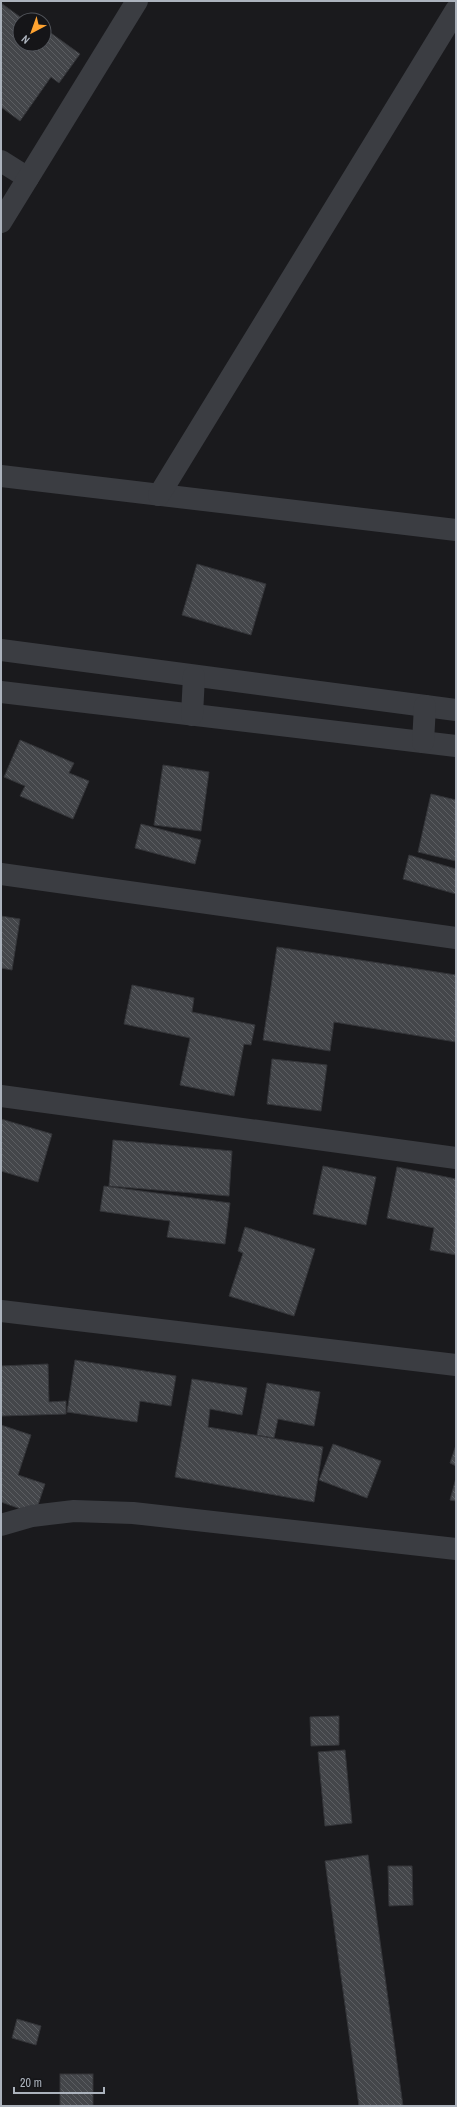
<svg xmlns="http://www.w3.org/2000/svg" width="457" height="2107" viewBox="0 0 457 2107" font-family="'Archivo Narrow',sans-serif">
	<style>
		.building { fill: url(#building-back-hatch); stroke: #343539 }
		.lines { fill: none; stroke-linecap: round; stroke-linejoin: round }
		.minor { stroke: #3b3d42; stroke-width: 22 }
	</style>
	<defs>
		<pattern id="building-back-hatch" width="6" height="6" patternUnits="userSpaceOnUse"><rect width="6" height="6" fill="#44464a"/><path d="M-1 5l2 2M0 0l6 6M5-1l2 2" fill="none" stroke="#5c5e62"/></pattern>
	</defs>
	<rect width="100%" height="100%" fill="#1a1a1d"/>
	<!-- building -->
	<g class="building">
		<polygon points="1,3 23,19 26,15 33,20 20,20 20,44 44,44 44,28 80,54 59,83 51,77 20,121 1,107"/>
		<polygon points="197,564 266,584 251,635 182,615"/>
		<polygon points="20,740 74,763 69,773 89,781 73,819 20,796 25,786 4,777"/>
		<polygon points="163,765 209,772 201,831 154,825"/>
		<polygon points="431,794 456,800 456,861 418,852"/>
		<polygon points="141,824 201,840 195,864 135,848"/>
		<polygon points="409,855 456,869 456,894 403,879"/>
		<polygon points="1,916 20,919 12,970 1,968"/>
		<polygon points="277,947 456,975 456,1042 334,1022 330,1051 263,1040"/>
		<polygon points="132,985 194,998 192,1012 255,1025 251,1045 244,1044 234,1096 180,1085 190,1038 124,1024"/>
		<polygon points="272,1059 327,1065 321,1111 267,1104"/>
		<polygon points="1,1119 52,1134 38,1182 1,1171"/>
		<polygon points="113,1140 232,1151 229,1196 109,1186"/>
		<polygon points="323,1166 376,1177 366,1225 313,1214"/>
		<polygon points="397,1167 456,1179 456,1255 430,1250 434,1228 387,1218"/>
		<polygon points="104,1186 230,1203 225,1244 167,1237 170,1221 100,1211"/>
		<polygon points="245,1227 315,1249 294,1316 229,1296 243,1253 238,1251"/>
		<polygon points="75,1360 176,1376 171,1406 140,1401 137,1422 67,1412"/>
		<polygon points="48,1364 49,1402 66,1401 66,1414 1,1416 1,1366"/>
		<polygon points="192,1379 247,1388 242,1415 210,1409 208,1427 323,1447 314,1502 175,1477"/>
		<polygon points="267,1383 320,1392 314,1426 278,1419 274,1438 257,1435"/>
		<polygon points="1,1425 31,1435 18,1475 45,1484 35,1514 1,1502"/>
		<polygon points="333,1444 381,1461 367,1498 319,1480"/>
		<polygon points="456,1445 456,1466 450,1463"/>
		<polygon points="456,1478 456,1501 450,1500"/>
		<polygon points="339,1716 339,1745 311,1746 310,1717"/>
		<polygon points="345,1750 352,1823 325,1826 318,1752"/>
		<polygon points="368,1855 403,2106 359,2106 325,1861"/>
		<polygon points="388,1866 412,1866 413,1905 389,1906"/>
		<polygon points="17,2019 41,2026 36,2045 12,2038"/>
		<rect x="60" y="2074" width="33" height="32"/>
	</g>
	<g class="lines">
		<!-- minor -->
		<g class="minor">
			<polyline points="1,161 28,178"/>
			<polyline points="1,222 137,1"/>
			<polyline points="1,476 456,530"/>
			<polyline points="159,495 456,10"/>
			<polyline points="1,650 456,710"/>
			<polyline points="1,692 456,746"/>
			<polyline points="192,715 194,676"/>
			<polyline points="423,742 425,706"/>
			<polyline points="1,874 456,938"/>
			<polyline points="1,1096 456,1158"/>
			<polyline points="1,1311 456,1365"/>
			<polyline points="1,1525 32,1516 74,1511 133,1513 456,1549"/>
		</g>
	</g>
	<!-- border -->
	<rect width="457" height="2107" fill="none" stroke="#acb3bd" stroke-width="4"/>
	<!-- north arrow -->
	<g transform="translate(32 32) rotate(221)"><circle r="19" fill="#151518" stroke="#51545a"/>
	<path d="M0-3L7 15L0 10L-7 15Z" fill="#ffa330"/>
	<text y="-6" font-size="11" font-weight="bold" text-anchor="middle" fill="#acb3bd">N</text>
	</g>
	<!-- scale -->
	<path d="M14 2087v6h90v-6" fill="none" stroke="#acb3bd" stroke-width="2"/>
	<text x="20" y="2087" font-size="12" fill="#acb3bd" stroke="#151518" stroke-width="3" paint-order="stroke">20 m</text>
</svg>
